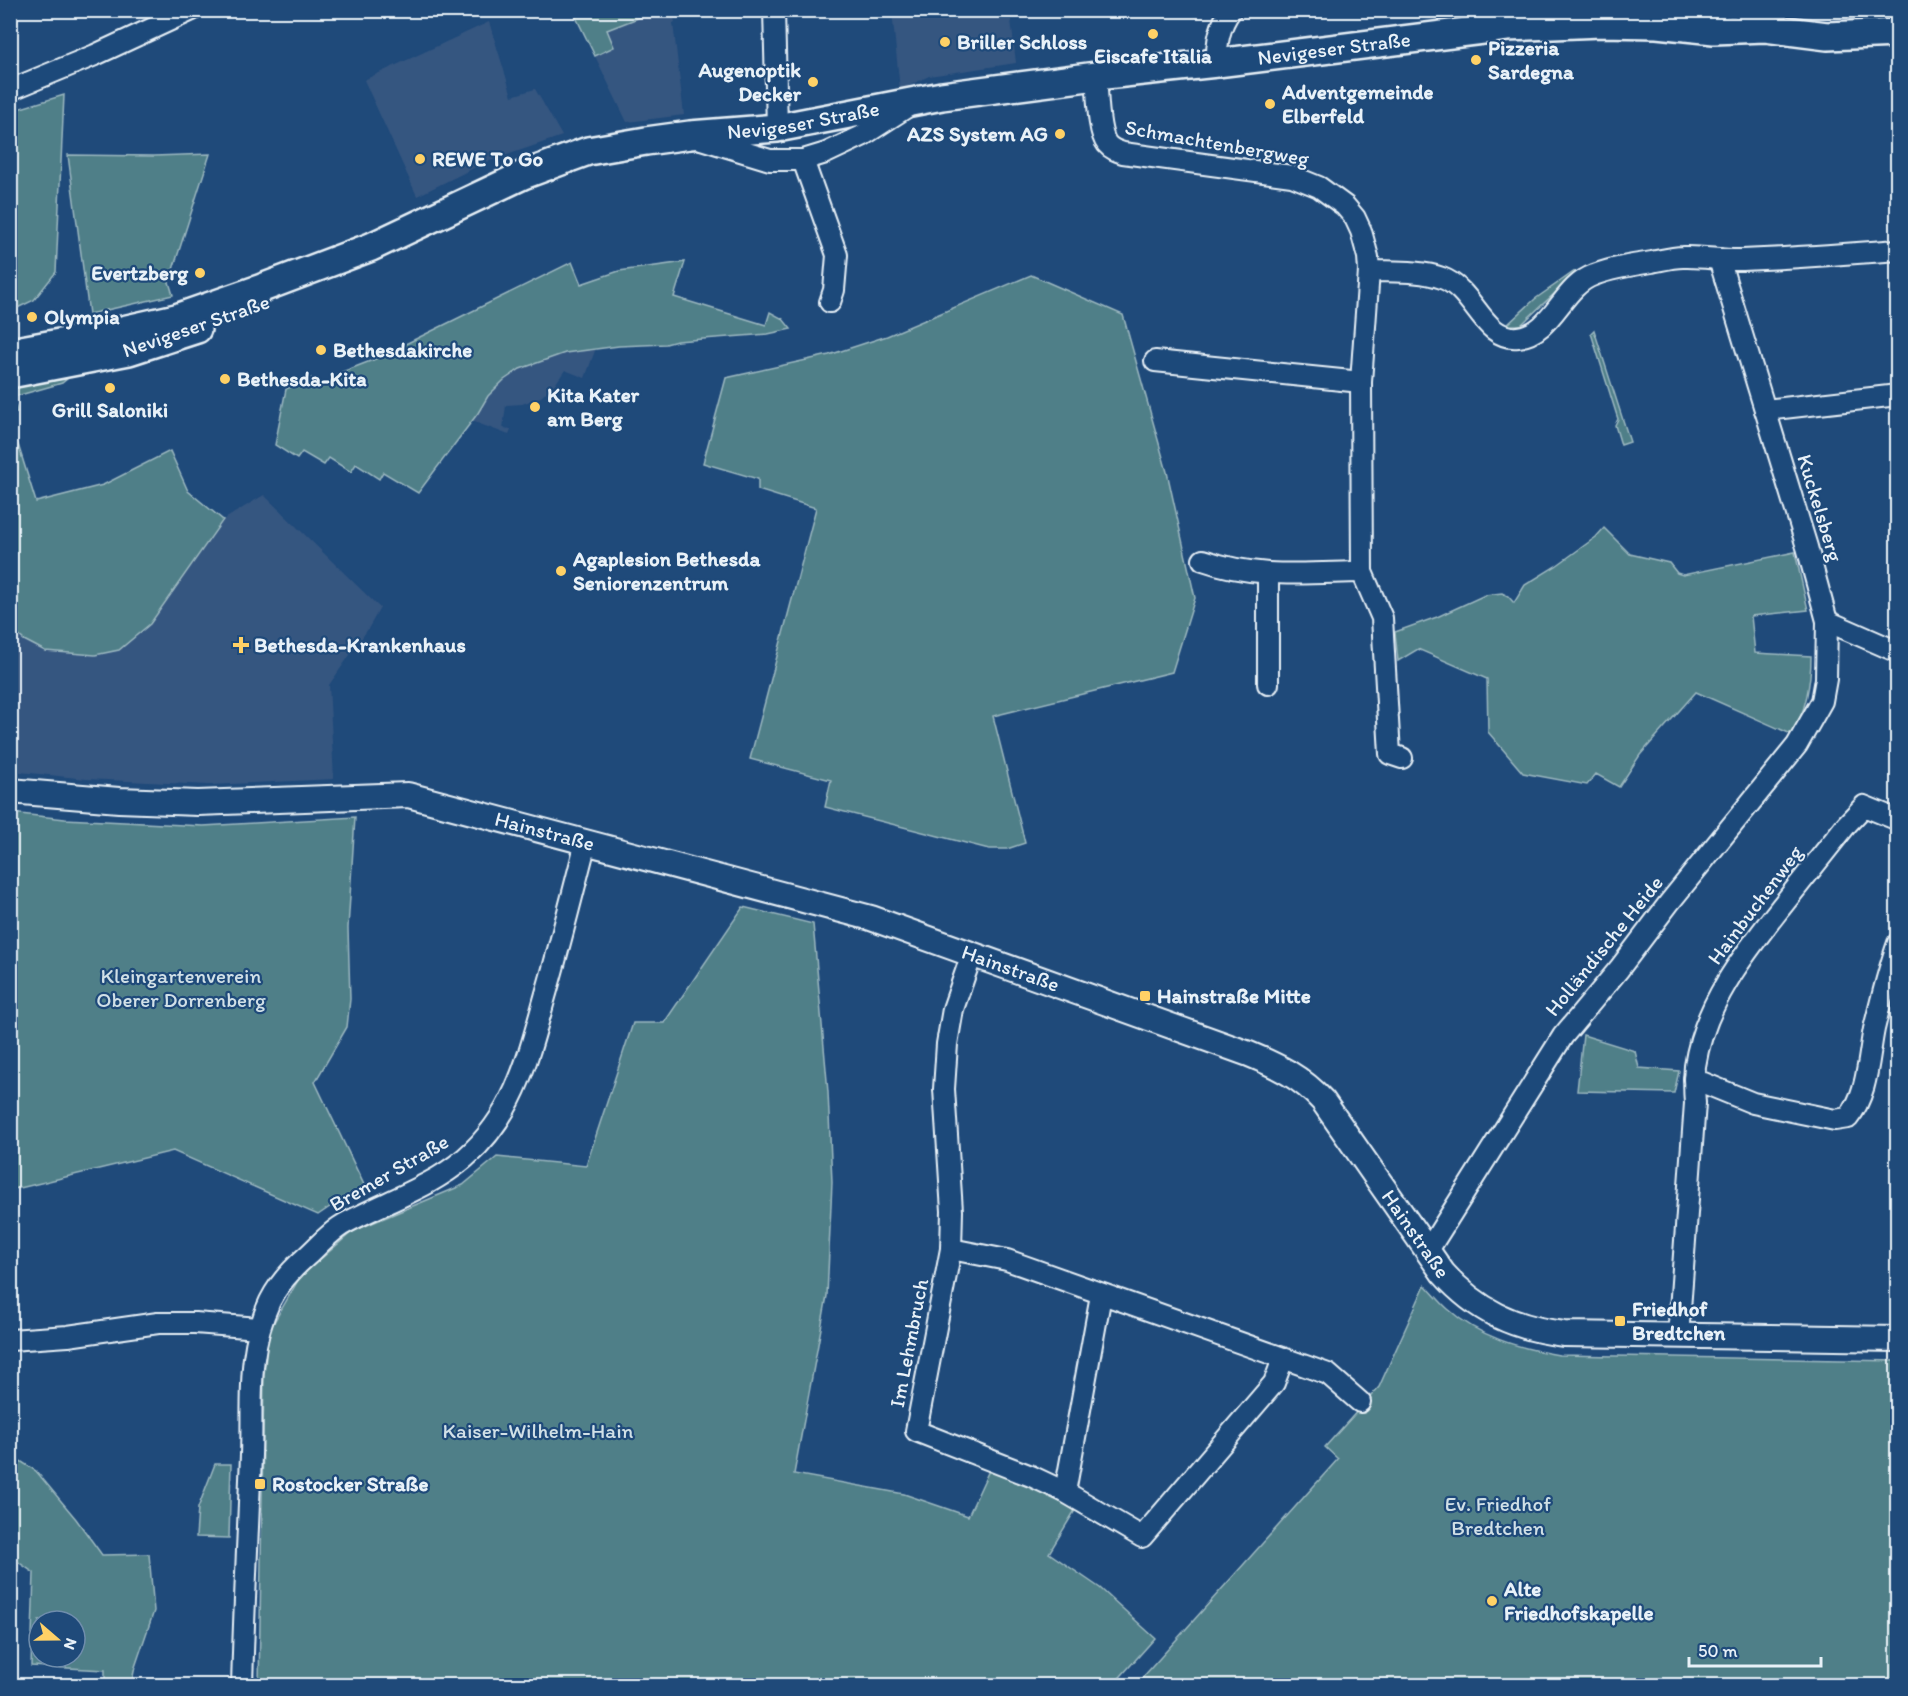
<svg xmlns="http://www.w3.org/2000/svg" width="1908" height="1696" viewBox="0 0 1908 1696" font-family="Itim,sans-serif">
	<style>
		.built { fill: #365680 }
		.green { fill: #507f88; stroke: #9cb8c0; stroke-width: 1.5; fill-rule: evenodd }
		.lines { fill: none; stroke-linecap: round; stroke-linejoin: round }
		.minor-casing { stroke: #e8f1f8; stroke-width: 24 }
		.tertiary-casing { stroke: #e8f1f8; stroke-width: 28 }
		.secondary-casing { stroke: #e8f1f8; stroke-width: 32 }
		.minor { stroke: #1f4a7a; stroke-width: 20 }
		.tertiary { stroke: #1f4a7a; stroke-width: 24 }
		.secondary { stroke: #1f4a7a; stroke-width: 27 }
		.poi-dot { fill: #ffd166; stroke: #1f4a7a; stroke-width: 2 }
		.labels { text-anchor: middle; stroke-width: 4.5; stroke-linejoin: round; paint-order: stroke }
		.poi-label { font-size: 21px; font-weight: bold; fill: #e8f1f8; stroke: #1f4a7a; text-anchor: start }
		.street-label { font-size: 21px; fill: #e8f1f8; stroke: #1f4a7a }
		.park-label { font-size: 21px; fill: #d1e0e7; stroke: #1f4a7a }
	</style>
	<rect width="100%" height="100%" fill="#1f4a7a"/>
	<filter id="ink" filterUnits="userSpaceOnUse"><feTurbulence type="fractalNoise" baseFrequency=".0167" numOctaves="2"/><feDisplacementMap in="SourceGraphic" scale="12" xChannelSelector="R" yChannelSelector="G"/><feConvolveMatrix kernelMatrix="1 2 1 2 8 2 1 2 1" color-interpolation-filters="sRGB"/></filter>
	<g filter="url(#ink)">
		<!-- built -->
		<g class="built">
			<polygon points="652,11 672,11 675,22 673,23 684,115 627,122 595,56 614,47 606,30 651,13"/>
			<polygon points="892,11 1010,11 1016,63 929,76 900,90"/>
			<polygon points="489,22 512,96 535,89 562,136 484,163 417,196 364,80"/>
			<polygon points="596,348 585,378 565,370 556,383 541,397 522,404 506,405 503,428 511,429 509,435 472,421 488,396 504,380 520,369 565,353"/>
			<polygon points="264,495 380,608 368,629 329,685 334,779 209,785 87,779 11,771 10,629 24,640 150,624 223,520"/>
		</g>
		<!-- green -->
		<g class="green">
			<polygon points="573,11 652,11 651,13 607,30 614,47 595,56"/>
			<polygon points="64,95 56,272 34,300 11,311 11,111"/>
			<polygon points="210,154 169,282 173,295 89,314 68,155 154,156"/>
			<polygon points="572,262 581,284 619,271 685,262 674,297 766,325 770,312 783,319 791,329 768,334 677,341 666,344 619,346 565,353 520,369 504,380 488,396 478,413 418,493 383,472 379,479 356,464 351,472 329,458 324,465 302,452 297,459 275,445 286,389 311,378 316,388 338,378 337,374 373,360"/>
			<path d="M 1575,271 L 1576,274 C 1558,291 1539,307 1521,325 L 1507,325 L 1535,299 Z"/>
			<polygon points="1031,275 1123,315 1167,472 1195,598 1172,672 993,716 1025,843 1007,849 989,849 825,807 831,780 750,759 816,508 758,490 758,479 703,463 726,378 829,355 887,336"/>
			<polygon points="1594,330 1630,442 1621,445 1615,425 1618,419 1591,333"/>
			<polygon points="67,379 62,383 13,397 17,412 11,414 11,388 38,383 38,382"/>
			<polygon points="11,422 36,502 103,485 170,451 188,491 223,520 150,624 119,650 95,655 45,651 24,640 11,629"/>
			<path d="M 1604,528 L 1630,554 L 1669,563 L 1677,573 L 1683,575 L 1795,552 L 1808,610 L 1751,616 L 1755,653 L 1811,656 C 1811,681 1806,714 1791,734 L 1696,692 L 1640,755 L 1619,787 L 1596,774 L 1587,785 L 1523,773 L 1488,732 L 1487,679 L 1418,649 L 1398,661 L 1395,632 L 1437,617 L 1485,595 L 1502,593 L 1508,596 L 1514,603 L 1525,585 L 1556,566 L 1596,537 Z"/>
			<polygon points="11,813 65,819 203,826 355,817 348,928 350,999 347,1027 315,1082 365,1187 340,1200 318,1215 173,1151 20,1188 11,1189"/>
			<polygon points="743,907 813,924 828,1092 832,1182 827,1296 794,1474 904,1494 968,1516 991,1466 1077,1507 1049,1553 1100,1588 1155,1638 1113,1685 259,1686 264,1375 269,1331 300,1277 353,1231 463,1185 497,1157 586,1166 633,1023 664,1023"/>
			<polygon points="1583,1035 1635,1051 1639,1068 1679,1071 1674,1093 1577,1091"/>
			<path d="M 1425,1285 C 1433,1293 1440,1302 1448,1309 C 1479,1337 1519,1348 1559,1355 L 1897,1361 L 1897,1685 L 1135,1686 L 1338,1459 L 1325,1447 L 1379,1387 Z"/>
			<path d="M 11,1455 L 36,1471 L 76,1519 L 102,1555 L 149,1554 L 154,1611 L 135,1667 L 131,1685 L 105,1685 L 105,1670 L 31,1666 L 34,1573 L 11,1557 ZM 39,1621 L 75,1621 L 75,1657 L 39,1657 Z"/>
			<polygon points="215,1464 231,1464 229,1538 196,1537 198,1508"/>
		</g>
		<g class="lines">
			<defs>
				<g id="minor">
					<polyline points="774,10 777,128"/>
					<path d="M 1217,63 C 1216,43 1219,26 1231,10"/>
					<path d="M 1096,76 C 1098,93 1097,131 1107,144 C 1111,149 1117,151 1123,153 L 1292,176 L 1319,187 L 1345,206 L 1355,218 L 1361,231 L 1368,257 L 1369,271 L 1361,382 L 1362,572 L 1382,618 L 1390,754 L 1402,758"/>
					<polyline points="10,90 95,55 192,10"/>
					<polyline points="701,139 770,160 803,160 826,153 862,136 907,107"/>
					<polyline points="803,160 837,255 834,290 830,302"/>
					<polyline points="1719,259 1807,547 1827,621 1898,652"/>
					<path d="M 1369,271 C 1393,272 1420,270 1442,278 C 1475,290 1483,341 1518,337 C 1553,333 1562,286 1594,275 C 1612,268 1632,265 1652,262 C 1662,260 1673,257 1683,257 C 1703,256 1723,261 1743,260 C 1794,258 1846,254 1898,250"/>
					<polyline points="1155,361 1361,382"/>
					<polyline points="1765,410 1898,395"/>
					<path d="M 1203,560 C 1257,579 1306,573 1362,572"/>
					<polyline points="1268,684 1268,574"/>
					<polyline points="972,954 953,1009 947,1044 944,1089 952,1211 951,1249 916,1431 1031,1476 1065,1492 1142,1537 1274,1383 1283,1359"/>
					<path d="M 1694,1079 L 1753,1103 L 1835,1120 L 1848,1118 C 1868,1094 1868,1059 1874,1029 C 1881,1000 1888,971 1898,943"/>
					<polyline points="951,1249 1007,1260 1328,1374 1360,1402"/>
					<polyline points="1427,1252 1563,1036 1619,969 1669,903 1797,745 1822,701 1826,679 1827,621"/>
					<path d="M 1678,1337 L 1695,1103 C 1694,1091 1694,1078 1695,1066 C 1704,1004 1744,954 1781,907 C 1803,879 1825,852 1847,824 L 1864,806 L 1898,820"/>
					<polyline points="10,1340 68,1336 158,1323 195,1323 259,1328"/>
					<polyline points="1065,1492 1101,1295"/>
					<path d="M 242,1686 C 244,1609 248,1532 251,1455 C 253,1400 246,1353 270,1301 C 279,1283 292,1269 307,1256 C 319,1245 331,1231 344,1224 C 384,1202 430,1188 465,1158 C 517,1113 529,1053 547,990 C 561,941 573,892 586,842"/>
				</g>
				<g id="tertiary">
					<path id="s1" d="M 10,791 L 119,800 L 198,803 L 408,795 L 871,918 L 1249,1054 C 1278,1066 1301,1077 1323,1101 L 1443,1273 C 1477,1311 1514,1328 1564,1334 L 1898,1339"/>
				</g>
				<g id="secondary">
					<path id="s2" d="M 10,352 L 87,338 L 176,318 L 262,288 L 371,247 L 523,175 L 588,151 L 646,141 L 690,135 L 777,128 L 942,96 L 1096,76 L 1217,63 L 1507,27 L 1601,23 L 1657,24 L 1714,30 L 1765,28 L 1827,36 L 1898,33"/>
					<polyline points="10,374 129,351 197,329"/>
				</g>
			</defs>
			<!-- minor casing -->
			<use href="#minor" class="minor-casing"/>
			<!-- tertiary casing -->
			<use href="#tertiary" class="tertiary-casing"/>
			<!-- secondary casing -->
			<use href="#secondary" class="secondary-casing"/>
			<!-- minor -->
			<use href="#minor" class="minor"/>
			<!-- tertiary -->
			<use href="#tertiary" class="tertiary"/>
			<!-- secondary -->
			<use href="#secondary" class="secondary"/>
		</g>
	</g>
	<!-- markers -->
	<g class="poi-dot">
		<circle cx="1153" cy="34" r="6"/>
		<circle cx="945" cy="42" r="6"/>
		<circle cx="1476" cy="60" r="6"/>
		<circle cx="813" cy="82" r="6"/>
		<circle cx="1270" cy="104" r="6"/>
		<circle cx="1060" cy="134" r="6"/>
		<circle cx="420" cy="159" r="6"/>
		<circle cx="200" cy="273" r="6"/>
		<circle cx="32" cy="317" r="6"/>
		<circle cx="321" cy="350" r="6"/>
		<circle cx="225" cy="379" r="6"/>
		<circle cx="110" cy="388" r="6"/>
		<circle cx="535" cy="407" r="6"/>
		<circle cx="561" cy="571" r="6"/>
		<path d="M238 636h6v6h6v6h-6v6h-6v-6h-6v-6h6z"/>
		<rect x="1139" y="990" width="12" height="12" rx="3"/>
		<rect x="1614" y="1315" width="12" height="12" rx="3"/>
		<rect x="254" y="1478" width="12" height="12" rx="3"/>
		<circle cx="1492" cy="1601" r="6"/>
	</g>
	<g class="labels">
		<!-- poi labels -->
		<g class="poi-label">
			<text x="957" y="49">Briller Schloss</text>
			<text x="1488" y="55">Pizzeria<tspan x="1488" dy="24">Sardegna</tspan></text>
			<text x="1153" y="63" text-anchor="middle">Eiscafe Italia</text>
			<text x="801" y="77" text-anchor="end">Augenoptik<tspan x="801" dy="24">Decker</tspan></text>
			<text x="1282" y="99">Adventgemeinde<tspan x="1282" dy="24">Elberfeld</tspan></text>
			<text x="1048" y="141" text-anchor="end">AZS System AG</text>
			<text x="432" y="166">REWE To Go</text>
			<text x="188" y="280" text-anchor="end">Evertzberg</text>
			<text x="44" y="324">Olympia</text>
			<text x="333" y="357">Bethesdakirche</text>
			<text x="237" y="386">Bethesda-Kita</text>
			<text x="547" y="402">Kita Kater<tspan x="547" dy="24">am Berg</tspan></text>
			<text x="110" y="417" text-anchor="middle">Grill Saloniki</text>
			<text x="573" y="566">Agaplesion Bethesda<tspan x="573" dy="24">Seniorenzentrum</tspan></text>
			<text x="254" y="652">Bethesda-Krankenhaus</text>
			<text x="1157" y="1003">Hainstraße Mitte</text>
			<text x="1632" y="1316">Friedhof<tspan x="1632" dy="24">Bredtchen</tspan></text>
			<text x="272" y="1491">Rostocker Straße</text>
			<text x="1504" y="1596">Alte<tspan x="1504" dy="24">Friedhofskapelle</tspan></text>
		</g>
		<!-- street labels -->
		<g class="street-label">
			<text dy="7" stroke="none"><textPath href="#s2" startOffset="1368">Nevigeser Straße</textPath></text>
			<text dy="7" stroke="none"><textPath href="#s2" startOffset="832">Nevigeser Straße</textPath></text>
			<text transform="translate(1217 143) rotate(10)" y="7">Schmachtenbergweg</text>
			<text transform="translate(196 326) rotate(-19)" y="7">Nevigeser Straße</text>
			<text transform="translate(1820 508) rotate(73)" y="7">Kuckelsberg</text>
			<text dy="7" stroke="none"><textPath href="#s1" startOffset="540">Hainstraße</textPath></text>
			<text transform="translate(1755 905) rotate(-53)" y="7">Hainbuchenweg</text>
			<text transform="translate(1604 946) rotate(-51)" y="7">Holländische Heide</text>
			<text dy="7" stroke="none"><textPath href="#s1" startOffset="1026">Hainstraße</textPath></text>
			<text transform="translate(389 1173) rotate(-30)" y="7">Bremer Straße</text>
			<text dy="7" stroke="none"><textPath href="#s1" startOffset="1530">Hainstraße</textPath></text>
			<text transform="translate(909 1343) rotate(-79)" y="7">Im Lehmbruch</text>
		</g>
		<!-- park labels -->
		<g class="park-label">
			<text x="181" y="983">Kleingartenverein<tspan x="181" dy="24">Oberer Dorrenberg</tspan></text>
			<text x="538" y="1438">Kaiser-Wilhelm-Hain</text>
			<text x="1498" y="1511">Ev. Friedhof<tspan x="1498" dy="24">Bredtchen</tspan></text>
		</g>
	</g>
	<!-- margin -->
	<rect width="1908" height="1696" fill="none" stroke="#1f4a7a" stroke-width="36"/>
	<rect x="18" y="18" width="1872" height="1660" fill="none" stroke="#e8f1f8" stroke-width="2" filter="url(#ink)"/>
	<!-- north arrow -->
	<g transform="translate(57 1639) rotate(110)"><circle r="28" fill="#1f4a7a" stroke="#6f8dac" stroke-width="1.5"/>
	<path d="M0-4.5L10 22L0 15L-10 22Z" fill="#ffd166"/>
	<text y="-9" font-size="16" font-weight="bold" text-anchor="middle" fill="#e8f1f8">N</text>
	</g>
	<!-- scale -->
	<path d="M1689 1657v9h132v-9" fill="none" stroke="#e8f1f8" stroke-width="3"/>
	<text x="1698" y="1657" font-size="18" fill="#e8f1f8" stroke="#1f4a7a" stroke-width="4.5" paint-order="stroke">50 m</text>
</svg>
